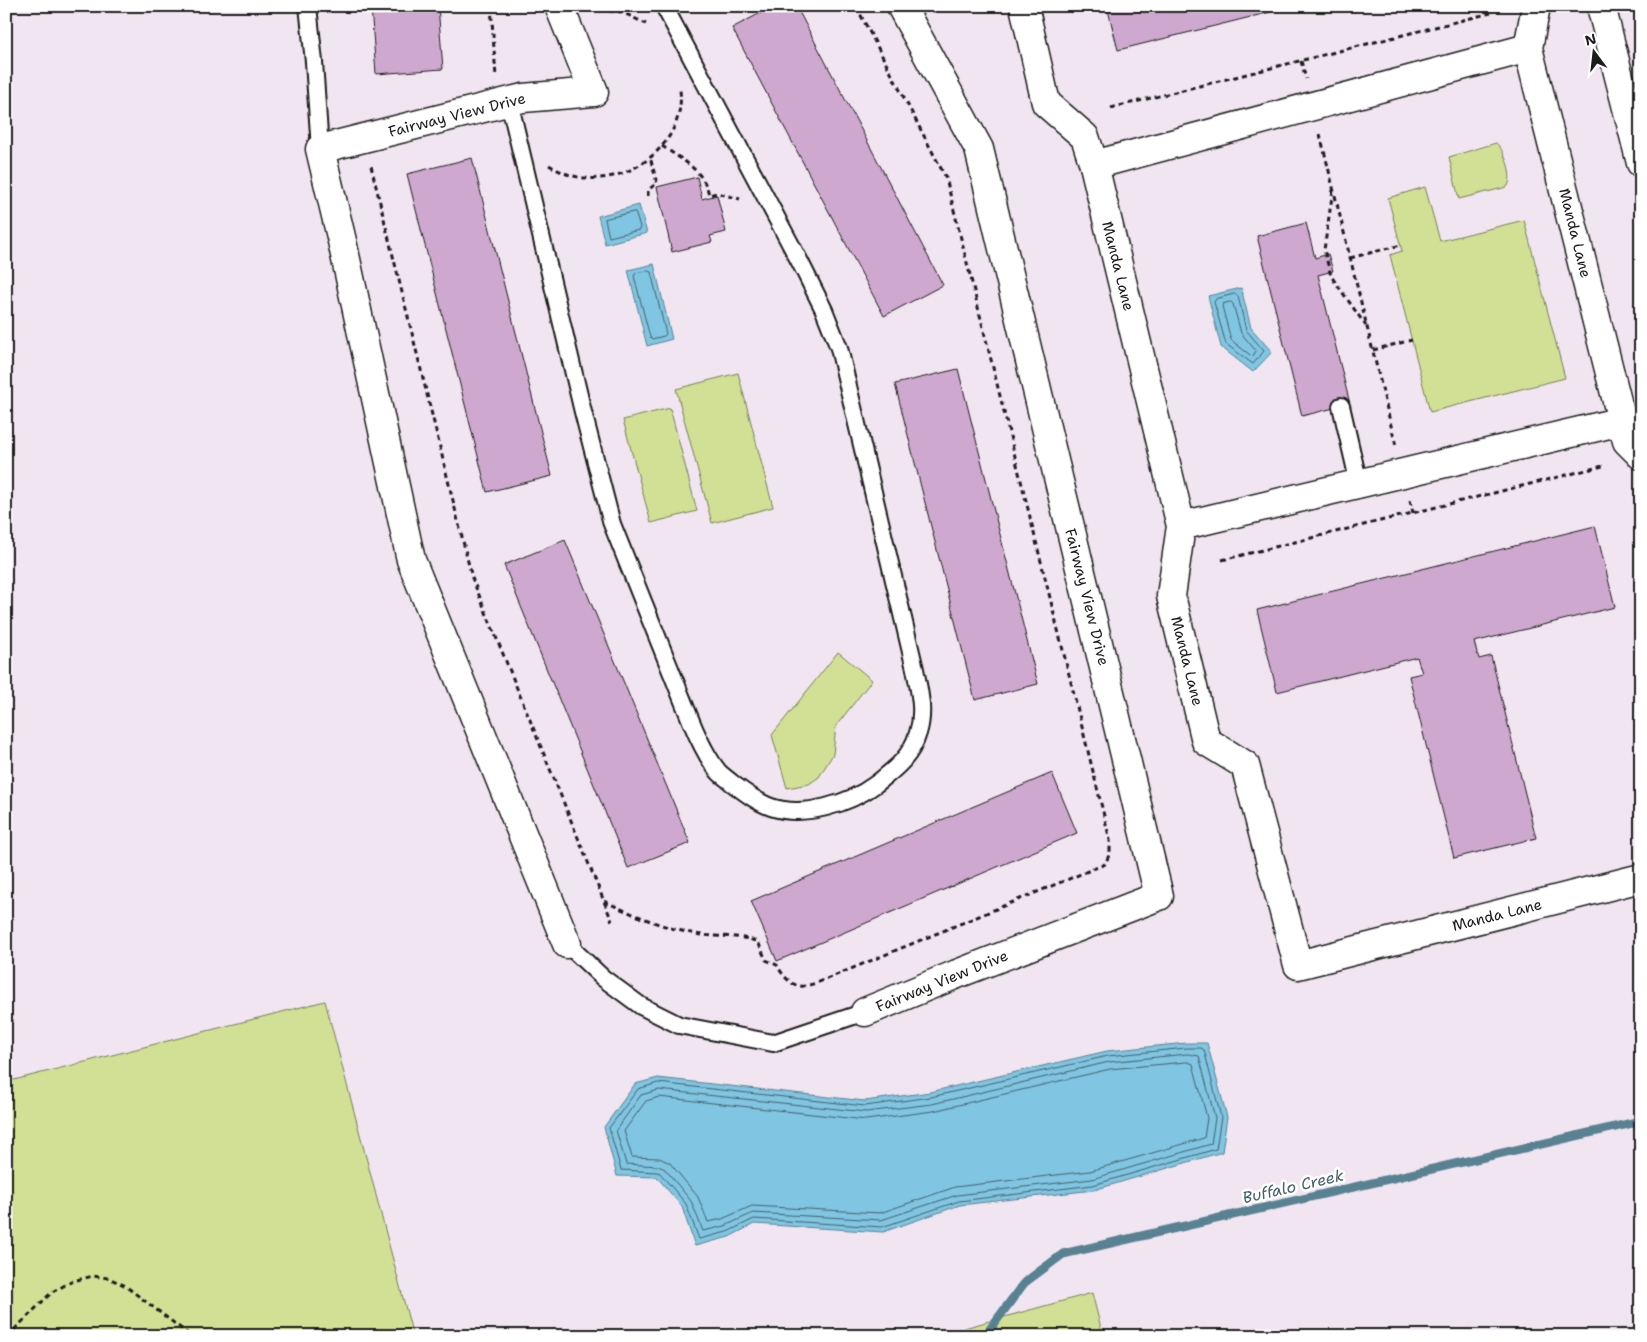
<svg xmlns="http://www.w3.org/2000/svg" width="1647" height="1342" viewBox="0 0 1647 1342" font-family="'Shantell Sans',sans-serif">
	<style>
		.green { fill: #d1e094; stroke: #767e58 }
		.water { fill: #80c5e1; stroke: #588192 }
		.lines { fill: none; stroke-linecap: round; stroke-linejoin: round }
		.shore { stroke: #44606b; stroke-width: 1 }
		.stream { stroke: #588192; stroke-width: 9 }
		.building { fill: #cfa8cf; stroke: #1c1c1c }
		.lane-casing { stroke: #1c1c1c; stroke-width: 20 }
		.street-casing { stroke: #1c1c1c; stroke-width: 31 }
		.path { stroke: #1c1c1c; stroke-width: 3; stroke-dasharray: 5 4; stroke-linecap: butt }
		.lane { stroke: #fff; stroke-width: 16 }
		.street { stroke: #fff; stroke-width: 28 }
		.labels { text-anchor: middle; stroke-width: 5; stroke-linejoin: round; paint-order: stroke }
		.street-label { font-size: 15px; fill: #1c1c1c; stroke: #fff }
		.water-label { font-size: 16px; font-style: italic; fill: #44606b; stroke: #fff }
	</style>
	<rect width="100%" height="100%" fill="#f1e5f1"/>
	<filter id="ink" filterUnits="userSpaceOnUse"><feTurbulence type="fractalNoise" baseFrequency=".02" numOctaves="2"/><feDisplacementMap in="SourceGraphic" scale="10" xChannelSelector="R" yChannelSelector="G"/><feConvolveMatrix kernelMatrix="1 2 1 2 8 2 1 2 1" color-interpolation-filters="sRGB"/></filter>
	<g filter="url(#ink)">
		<!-- green -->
		<g class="green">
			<path d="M 1496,143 C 1504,149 1515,178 1507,187 L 1459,199 L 1449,157 Z"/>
			<polygon points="1425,187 1440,241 1524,220 1565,378 1430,412 1390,255 1402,251 1388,198"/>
			<polygon points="738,373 773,507 712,523 676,389"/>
			<polygon points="670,408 697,511 651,523 623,420"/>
			<polygon points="838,652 872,680 836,726 833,754 819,777 809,784 787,788 772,735"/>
			<polygon points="325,1001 413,1336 6,1336 6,1082"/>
			<polygon points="1092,1293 1103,1336 935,1336"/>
		</g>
		<!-- water -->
		<g class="water">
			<polygon points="639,205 647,233 605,244 598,216"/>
			<polygon points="654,264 672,339 647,346 628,270"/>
			<polygon points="1241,288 1251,328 1272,352 1253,372 1221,347 1208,296"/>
			<polygon points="1187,1043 1207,1043 1227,1117 1222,1152 1094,1190 960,1205 883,1232 754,1224 729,1237 695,1246 682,1207 657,1177 617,1176 604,1127 635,1084 658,1078 865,1101 930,1092 1107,1051"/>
		</g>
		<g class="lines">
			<!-- shore -->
			<g class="shore">
				<polygon points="635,212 640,227 639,230 609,237 605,219"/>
				<polygon points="648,271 651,272 666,334 664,336 652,339 650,337 634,276 636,273"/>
				<polygon points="1235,294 1238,296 1246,330 1264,351 1253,364 1226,344 1214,302 1216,299"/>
				<polygon points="1231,302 1233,304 1241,333 1256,351 1253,356 1250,355 1231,340 1222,306 1223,304"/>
				<polygon points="1187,1048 1201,1048 1204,1050 1221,1117 1216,1149 1093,1185 959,1201 882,1227 754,1219 727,1232 699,1239 686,1204 660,1173 657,1172 621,1170 609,1128 638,1089 658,1083 865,1106 931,1097 1108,1056"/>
				<polygon points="1188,1054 1199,1056 1215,1118 1211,1144 1092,1179 957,1195 881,1220 753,1213 725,1226 703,1231 691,1201 665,1169 658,1166 626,1164 616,1130 641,1095 659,1090 866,1112 932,1104 1109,1062"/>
				<polygon points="1188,1062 1193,1064 1207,1118 1204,1138 1090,1171 955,1187 880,1213 752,1206 722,1219 708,1222 698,1197 670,1163 659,1158 632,1157 624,1131 646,1101 659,1097 866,1120 933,1111 1110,1069"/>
			</g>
			<!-- stream -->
			<polyline class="stream" points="985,1336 1024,1283 1063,1254 1641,1121"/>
		</g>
		<!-- building -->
		<g class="building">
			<polygon points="371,6 438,6 443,69 376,74"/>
			<polygon points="774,6 796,6 943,285 884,316 732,28"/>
			<polygon points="1107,6 1295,6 1118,50"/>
			<polygon points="472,158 552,476 487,492 407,174"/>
			<polygon points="697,177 702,199 717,195 726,232 710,236 712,242 672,252 657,187"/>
			<polygon points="1306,223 1315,258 1328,254 1333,271 1318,275 1350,404 1302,416 1257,236"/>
			<polygon points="958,369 1038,684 975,700 895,384"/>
			<polygon points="1595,526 1615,607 1474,642 1479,659 1491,656 1536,838 1454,858 1409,676 1422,673 1417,657 1277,692 1257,610"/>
			<polygon points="565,540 690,843 628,868 504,565"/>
			<polygon points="1052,773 1077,833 777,961 751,901"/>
		</g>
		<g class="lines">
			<defs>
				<g id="lane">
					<polyline points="308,6 314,62 320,149"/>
					<path d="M 509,101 L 583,412 L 612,524 L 691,721 C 698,738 706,756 718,771 C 722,776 728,779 732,783 C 744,792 757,802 771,807 C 804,818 849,804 876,784 C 895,769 911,757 918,733 C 925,711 919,690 915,669 L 839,348 L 824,310 L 800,262 L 664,6"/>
					<polyline points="1341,406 1359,484"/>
					<polyline points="567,944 603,978 641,1006 679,1025 773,1043 865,1012"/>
				</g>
				<g id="street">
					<polyline points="559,6 594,92 523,98 320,149 342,241 411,560 567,944"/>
					<polyline points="1024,6 1046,103 1085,137 1094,165 1181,526 1171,596 1206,741 1245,765 1298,965 1641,878"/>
					<polyline points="1536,6 1528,48 1627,441 1641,455"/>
					<polyline points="1601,6 1641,163"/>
					<polyline points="1094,165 1528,48"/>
					<polyline points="1181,526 1622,421"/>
					<polyline points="865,1012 957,974 1159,896 979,149 901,6"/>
				</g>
			</defs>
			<!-- lane casing -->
			<use href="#lane" class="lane-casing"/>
			<!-- street casing -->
			<use href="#street" class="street-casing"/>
			<!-- path -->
			<g class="path">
				<polyline points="491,6 496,77"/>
				<polyline points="606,9 615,6"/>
				<polyline points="600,10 622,12 646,24"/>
				<polyline points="1301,61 1306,79"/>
				<polyline points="1111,108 1491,13"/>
				<polyline points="1320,134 1396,446"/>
				<path d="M 662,146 C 681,159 704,170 709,195 L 717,193 L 740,199"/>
				<path d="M 549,165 C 560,172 572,177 585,178 C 634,183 686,141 680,90"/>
				<polyline points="371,166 472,578 612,921"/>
				<polyline points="1333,190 1324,250 1331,276 1366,326"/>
				<polyline points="648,196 648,190 657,183 650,157"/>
				<polyline points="1350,258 1401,245"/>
				<polyline points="1373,350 1412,340"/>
				<polyline points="1410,500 1413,513"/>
				<polyline points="1222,560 1603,466"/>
				<path d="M 604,901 C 634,915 664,928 696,934 C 717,938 738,934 758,942 L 766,960 L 777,965 C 781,973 790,985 800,986 C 807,987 818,982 824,980 L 1105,864 L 1110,853 L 1110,840 L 946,178 L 856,6"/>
				<polyline points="8,1336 52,1292 73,1281 93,1276 108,1278 124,1285 191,1336"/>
			</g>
			<!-- lane -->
			<use href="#lane" class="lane"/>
			<!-- street -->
			<use href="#street" class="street"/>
		</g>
	</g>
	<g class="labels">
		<!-- street labels -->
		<g class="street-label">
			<text transform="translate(457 115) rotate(-14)" y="5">Fairway View Drive</text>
			<text transform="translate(1575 233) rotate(76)" y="5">Manda Lane</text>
			<text transform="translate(1118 266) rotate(76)" y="5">Manda Lane</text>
			<text transform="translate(1087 597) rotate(76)" y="5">Fairway View Drive</text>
			<text transform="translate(1187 661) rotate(76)" y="5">Manda Lane</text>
			<text transform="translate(1497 915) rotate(-14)" y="5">Manda Lane</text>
			<text transform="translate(942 981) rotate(-22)" y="5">Fairway View Drive</text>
		</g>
		<!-- water labels -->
		<g class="water-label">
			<text transform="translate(1293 1186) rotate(-13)" y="6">Buffalo Creek</text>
		</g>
	</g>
	<!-- margin -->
	<rect width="1647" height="1342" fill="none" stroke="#fff" stroke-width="25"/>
	<rect x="12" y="12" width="1622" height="1317" fill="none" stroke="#1c1c1c" stroke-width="2" filter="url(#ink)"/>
	<!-- north arrow -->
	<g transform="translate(1594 52) rotate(345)" stroke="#ffffff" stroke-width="4" paint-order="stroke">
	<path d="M0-4L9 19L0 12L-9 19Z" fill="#1c1c1c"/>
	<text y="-8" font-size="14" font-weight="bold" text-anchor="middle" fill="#1c1c1c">N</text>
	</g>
</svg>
